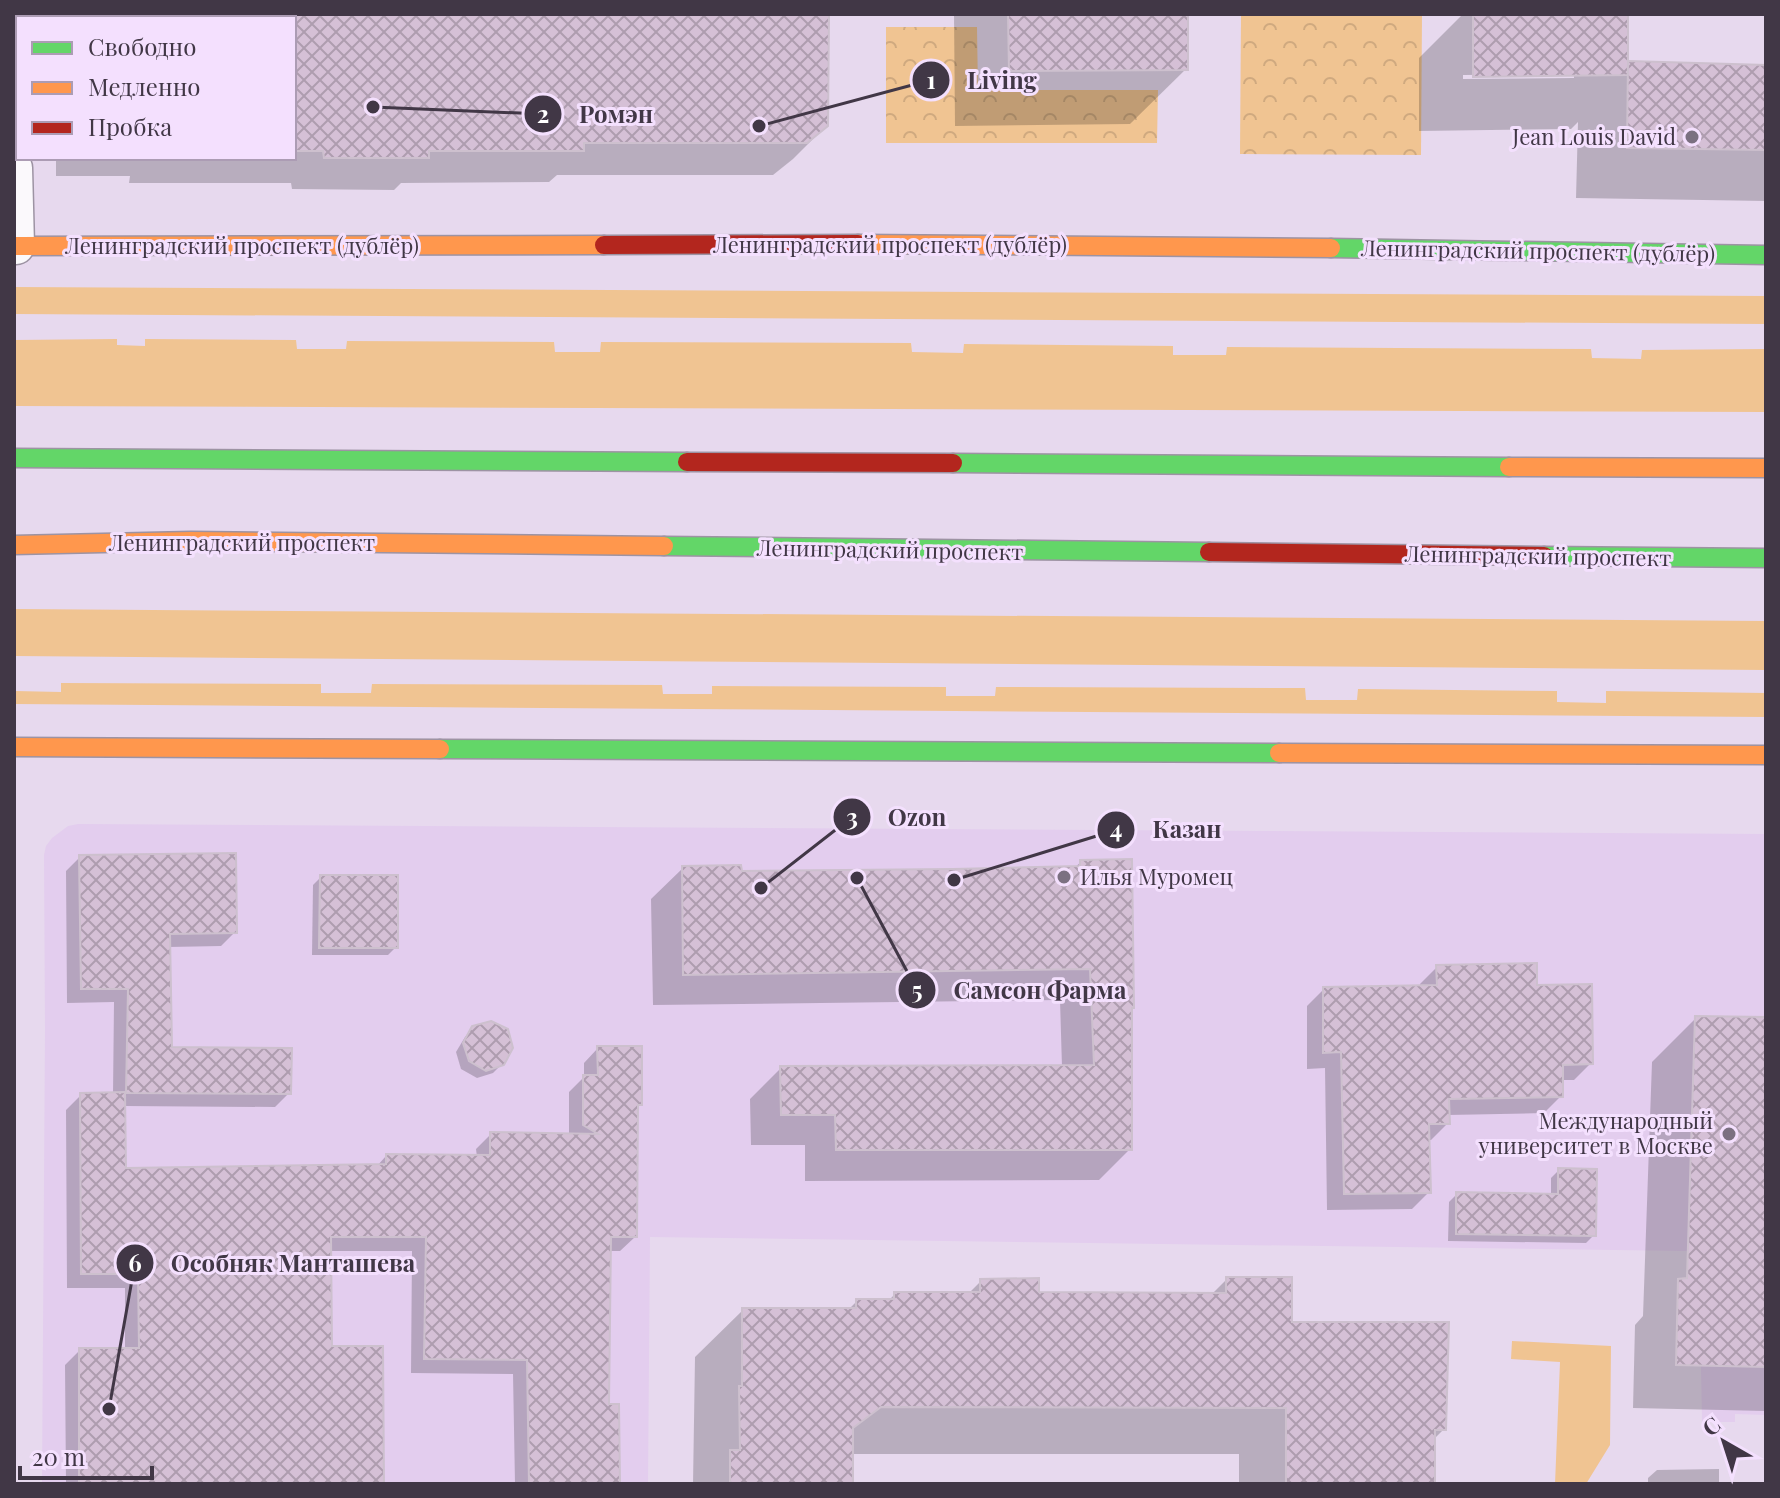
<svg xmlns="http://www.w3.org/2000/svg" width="1780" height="1498" viewBox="0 0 1780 1498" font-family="'Playfair Display',serif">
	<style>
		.built { fill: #e3cdee }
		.grass { fill: #f0c492 }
		.forest { fill: url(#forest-crowns) }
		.shadow { fill: #0003; fill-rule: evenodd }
		.building { fill: url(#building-cross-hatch); stroke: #cdc0ce; stroke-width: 2 }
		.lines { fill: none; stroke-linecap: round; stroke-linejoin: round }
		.street-casing { stroke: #9d93a3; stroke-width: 39 }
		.fast-casing { stroke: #9d93a3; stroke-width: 21 }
		.slow-casing { stroke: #9d93a3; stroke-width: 21 }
		.jam-casing { stroke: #9d93a3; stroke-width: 21 }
		.street { stroke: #fbf9fc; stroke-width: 36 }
		.fast { stroke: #63d668; stroke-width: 18 }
		.slow { stroke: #ff974d; stroke-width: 18 }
		.jam { stroke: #b3261e; stroke-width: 18 }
		.poi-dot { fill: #7b7081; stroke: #f4e0fe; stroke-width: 3 }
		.labels { text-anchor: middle; stroke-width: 6; stroke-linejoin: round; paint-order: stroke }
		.poi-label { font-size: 22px; fill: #413746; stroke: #f4e0fe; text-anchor: end }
		.street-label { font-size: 22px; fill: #413746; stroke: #f4e0fe }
		.leader { fill: none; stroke: #413746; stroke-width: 3 }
		.callout-dot { fill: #413746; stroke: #f4e0fe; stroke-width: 3 }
		.mark-label { font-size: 24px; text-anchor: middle; font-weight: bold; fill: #fff }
		.callout-label { font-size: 24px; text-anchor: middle; font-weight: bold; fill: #413746; stroke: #f4e0fe; stroke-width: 6; stroke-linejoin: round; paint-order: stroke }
	</style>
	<defs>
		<pattern id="forest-crowns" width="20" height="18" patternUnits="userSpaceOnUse" patternTransform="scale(2)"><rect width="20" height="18" fill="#f0c492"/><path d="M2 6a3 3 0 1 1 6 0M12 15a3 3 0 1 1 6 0" fill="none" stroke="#cfa97f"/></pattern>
		<pattern id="building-cross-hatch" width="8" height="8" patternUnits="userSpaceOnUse" patternTransform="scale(2)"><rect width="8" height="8" fill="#d5c0d6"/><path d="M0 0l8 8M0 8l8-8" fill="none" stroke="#ae9daf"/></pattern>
	</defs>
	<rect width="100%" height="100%" fill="#e7d9ee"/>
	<!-- built -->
	<polygon class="built" points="78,824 1766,834 1766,1415 1735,1414 1735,1422 1702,1422 1701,1366 1676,1365 1678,1279 1689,1277 1687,1251 650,1237 648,1484 42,1484 45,1029 44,855 46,846 52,838 68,826"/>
	<!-- grass -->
	<g class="grass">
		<polygon points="14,287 1766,296 1766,324 14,314"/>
		<polygon points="117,339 117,345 145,346 145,339 296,340 297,349 346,349 347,341 554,342 555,352 600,352 601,342 911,343 912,352 963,353 964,344 1173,346 1173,355 1226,355 1227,347 1591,349 1592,358 1641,359 1642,350 1766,349 1766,412 14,406 14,340"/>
		<polygon points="14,609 1766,621 1766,670 14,656"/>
		<polygon points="14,683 15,691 61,692 61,683 321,684 321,693 371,693 372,684 662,685 663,694 712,694 712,686 946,687 946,696 995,696 996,687 1305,688 1306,700 1357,700 1358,689 1557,691 1557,702 1606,703 1606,691 1766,693 1766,717 14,704"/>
		<polygon points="1512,1341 1611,1346 1610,1445 1586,1484 1555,1484 1560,1362 1511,1359"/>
	</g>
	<!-- forest -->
	<g class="forest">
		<polygon points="1241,14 1422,14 1421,155 1240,154"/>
		<polygon points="886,27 977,27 978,90 1158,90 1157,143 886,143"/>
	</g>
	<!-- shadow -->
	<g class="shadow">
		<polygon points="56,14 827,14 826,126 793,159 773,175 557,175 549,182 401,183 394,190 292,189 291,183 129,183 130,176 56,176 56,158 294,158 294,18 56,18"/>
		<polygon points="954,14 1186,14 1186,69 1130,124 955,126"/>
		<path d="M 1463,14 L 1626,14 L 1626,66 L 1766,67 L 1766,201 L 1576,198 L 1578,122 L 1571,129 L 1419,131 L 1419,58 ZM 1574,74 L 1574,78 L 1463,79 L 1463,75 Z"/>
		<polygon points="80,857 235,932 221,946 169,947 170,1049 289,1093 275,1107 123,1106 124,1170 377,1166 386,1156 477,1157 476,1149 491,1134 569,1135 569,1092 584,1077 584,1063 598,1048 640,1104 636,1108 635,1237 620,1251 609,1251 607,1406 618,1484 515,1484 513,1374 411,1373 412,1251 329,1251 330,1348 382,1484 66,1484 65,1365 80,1350 125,1350 125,1288 67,1288 66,1110 81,1095 113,1095 114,1002 67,1003 66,871"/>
		<polygon points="1081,862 1130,1149 1099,1180 805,1181 805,1145 751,1145 750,1099 781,1068 1062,1067 1060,1000 653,1005 651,899 683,868 740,874 1074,868"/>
		<polygon points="321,877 396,947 388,955 312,955 313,885"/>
		<polygon points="1437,967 1535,987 1591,1063 1574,1080 1561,1080 1561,1096 1544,1113 1448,1115 1448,1123 1431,1140 1428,1140 1429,1192 1412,1209 1327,1210 1325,1068 1307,1069 1307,1006 1324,989 1420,988 1420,984"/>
		<polygon points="1696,1018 1766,1019 1766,1411 1633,1408 1635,1325 1643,1316 1652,1062"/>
		<polygon points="473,1028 502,1064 493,1073 477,1078 461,1069 456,1052 465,1037"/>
		<polygon points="1559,1170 1594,1235 1586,1243 1448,1241 1449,1202 1457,1194 1551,1195 1551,1178"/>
		<polygon points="1227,1279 1444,1429 1433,1440 1433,1484 1239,1484 1239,1454 851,1454 851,1484 693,1484 695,1357 743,1310 848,1310 857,1301 888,1301 895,1294 968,1294 981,1281 1037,1294 1211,1295"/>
		<polygon points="1719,1469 1719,1484 1648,1484 1648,1478 1657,1470"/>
	</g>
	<!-- building -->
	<g class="building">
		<polygon points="294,14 829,14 828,126 807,143 584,143 584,151 429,151 429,158 324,158 323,151 294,151"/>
		<polygon points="1008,14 1188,14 1188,70 1009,71"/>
		<polygon points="1473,14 1628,14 1628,75 1473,77"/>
		<polygon points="1628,61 1766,65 1766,150 1627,148"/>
		<polygon points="236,853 237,933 170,934 172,1047 292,1048 291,1094 126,1093 128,989 81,989 79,855"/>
		<polygon points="1132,859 1134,1008 1132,1008 1132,1150 836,1150 835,1115 781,1115 780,1066 1094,1065 1090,969 683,975 682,866 741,865 742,871 953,869 1080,866 1080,860"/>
		<polygon points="320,875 398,875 398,948 319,948"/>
		<polygon points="1537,963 1537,985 1592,984 1593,1064 1563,1065 1563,1097 1449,1099 1450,1124 1429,1124 1431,1193 1344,1194 1341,1052 1323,1053 1323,987 1437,985 1436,965"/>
		<polygon points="1695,1016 1766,1017 1766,1367 1676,1365 1678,1279 1687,1278"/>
		<polygon points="491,1021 508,1029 513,1048 504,1065 486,1071 469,1061 463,1043 472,1026"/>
		<polygon points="597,1046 642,1046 642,1105 638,1105 637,1237 611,1237 609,1404 619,1404 620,1484 529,1484 527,1360 424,1359 426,1237 331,1237 332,1346 383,1346 384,1484 79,1484 79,1348 139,1348 138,1274 81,1274 80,1093 125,1092 126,1168 386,1164 386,1154 490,1155 490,1132 598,1134 583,1125 583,1075 598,1075"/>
		<polygon points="1558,1168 1597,1169 1596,1236 1456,1234 1456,1192 1558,1194"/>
		<polygon points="1226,1277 1292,1277 1292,1322 1449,1322 1446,1430 1435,1430 1435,1484 1286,1484 1286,1408 881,1407 853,1428 853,1484 730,1484 730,1450 740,1450 739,1386 742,1386 742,1308 856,1308 856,1299 894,1299 894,1292 980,1292 980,1279 1039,1278 1039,1292 1226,1293"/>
	</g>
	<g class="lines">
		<defs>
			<polyline id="street" points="14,168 16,246"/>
			<g id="fast">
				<polyline points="1331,248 1766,255"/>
				<polyline points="14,458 687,462"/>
				<polyline points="953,463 1509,467"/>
				<polyline points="664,546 1209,552"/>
				<polyline points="1544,556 1766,558"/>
				<polyline points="440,749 1279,753"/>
			</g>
			<g id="slow">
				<polyline points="858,244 1331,248"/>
				<polyline points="14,246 604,245"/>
				<polyline points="1509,467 1766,468"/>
				<polyline points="14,545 191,541 664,546"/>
				<polyline points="14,747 440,749"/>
				<polyline points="1279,753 1766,755"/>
			</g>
			<g id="jam">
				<polyline points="604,245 858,244"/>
				<polyline points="687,462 953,463"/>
				<polyline points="1209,552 1544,556"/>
			</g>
		</defs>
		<!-- street casing -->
		<use href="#street" class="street-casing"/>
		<!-- fast casing -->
		<use href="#fast" class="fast-casing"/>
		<!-- slow casing -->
		<use href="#slow" class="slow-casing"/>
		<!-- jam casing -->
		<use href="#jam" class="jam-casing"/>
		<!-- street -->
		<use href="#street" class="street"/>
		<!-- fast -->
		<use href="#fast" class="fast"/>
		<!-- slow -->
		<use href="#slow" class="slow"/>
		<!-- jam -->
		<use href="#jam" class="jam"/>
	</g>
	<!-- markers -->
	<g class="poi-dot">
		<circle cx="1692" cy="137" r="8"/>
		<circle cx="1064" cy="877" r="8"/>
		<circle cx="1729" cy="1134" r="8"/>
	</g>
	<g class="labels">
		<!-- poi labels -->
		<g class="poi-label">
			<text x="1676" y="145">Jean Louis David</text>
			<text x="1080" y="885" text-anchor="start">Илья Муромец</text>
			<text x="1713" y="1129">Международный<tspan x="1713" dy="25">университет в Москве</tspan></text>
		</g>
		<!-- street labels -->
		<g class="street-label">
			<text x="890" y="253">Ленинградский проспект (дублёр)</text>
			<text x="242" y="254">Ленинградский проспект (дублёр)</text>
			<text transform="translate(1538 251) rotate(1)" y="8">Ленинградский проспект (дублёр)</text>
			<text x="242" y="551">Ленинградский проспект</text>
			<text transform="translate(890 550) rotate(1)" y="8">Ленинградский проспект</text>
			<text transform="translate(1538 556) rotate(1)" y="8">Ленинградский проспект</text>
		</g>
	</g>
	<!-- callouts -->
	<path class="leader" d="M759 126L931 80M373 107L543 114M761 888L852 817M954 880L1116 830M857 878L917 990M109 1409L135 1263"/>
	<g class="callout-dot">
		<circle cx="759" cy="126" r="8"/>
		<circle cx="373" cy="107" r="8"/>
		<circle cx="761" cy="888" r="8"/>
		<circle cx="954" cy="880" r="8"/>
		<circle cx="857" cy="878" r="8"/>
		<circle cx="109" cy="1409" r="8"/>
		<circle cx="931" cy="80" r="20"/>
		<circle cx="543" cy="114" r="20"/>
		<circle cx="852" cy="817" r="20"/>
		<circle cx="1116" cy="830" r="20"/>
		<circle cx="917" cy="990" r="20"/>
		<circle cx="135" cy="1263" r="20"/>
	</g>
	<g class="mark-label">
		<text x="931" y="89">1</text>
		<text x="543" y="123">2</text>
		<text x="852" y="826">3</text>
		<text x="1116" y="838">4</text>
		<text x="917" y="999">5</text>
		<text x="135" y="1272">6</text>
	</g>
	<g class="callout-label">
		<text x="1002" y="89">Living</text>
		<text x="616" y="123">Ромэн</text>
		<text x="917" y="826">Ozon</text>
		<text x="1187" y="838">Казан</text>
		<text x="1040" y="999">Самсон Фарма</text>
		<text x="293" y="1272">Особняк Манташева</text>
	</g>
	<!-- border -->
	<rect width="1780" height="1498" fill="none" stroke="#413746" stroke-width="32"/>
	<!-- legend -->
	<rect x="16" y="16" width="280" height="144" fill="#f4e0fe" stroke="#ac9cb4" stroke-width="2"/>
	<rect x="32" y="42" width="40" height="12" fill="#63d668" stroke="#ac9cb4" stroke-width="2"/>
	<text x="88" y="56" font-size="24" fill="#413746">Свободно</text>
	<rect x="32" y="82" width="40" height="12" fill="#ff974d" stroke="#ac9cb4" stroke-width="2"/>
	<text x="88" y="96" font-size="24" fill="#413746">Медленно</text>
	<rect x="32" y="122" width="40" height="12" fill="#b3261e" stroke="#ac9cb4" stroke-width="2"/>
	<text x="88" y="136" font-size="24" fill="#413746">Пробка</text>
	<!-- north arrow -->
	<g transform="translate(1724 1442) rotate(321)" stroke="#f4e0fe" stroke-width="6" paint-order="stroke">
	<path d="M0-6L14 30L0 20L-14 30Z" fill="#413746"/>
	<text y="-12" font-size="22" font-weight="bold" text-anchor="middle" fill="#413746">С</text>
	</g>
	<!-- scale -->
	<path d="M20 1466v12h132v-12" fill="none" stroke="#413746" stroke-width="4"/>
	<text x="32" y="1466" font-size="24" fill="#413746" stroke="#f4e0fe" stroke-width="6" paint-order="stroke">20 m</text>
</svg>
